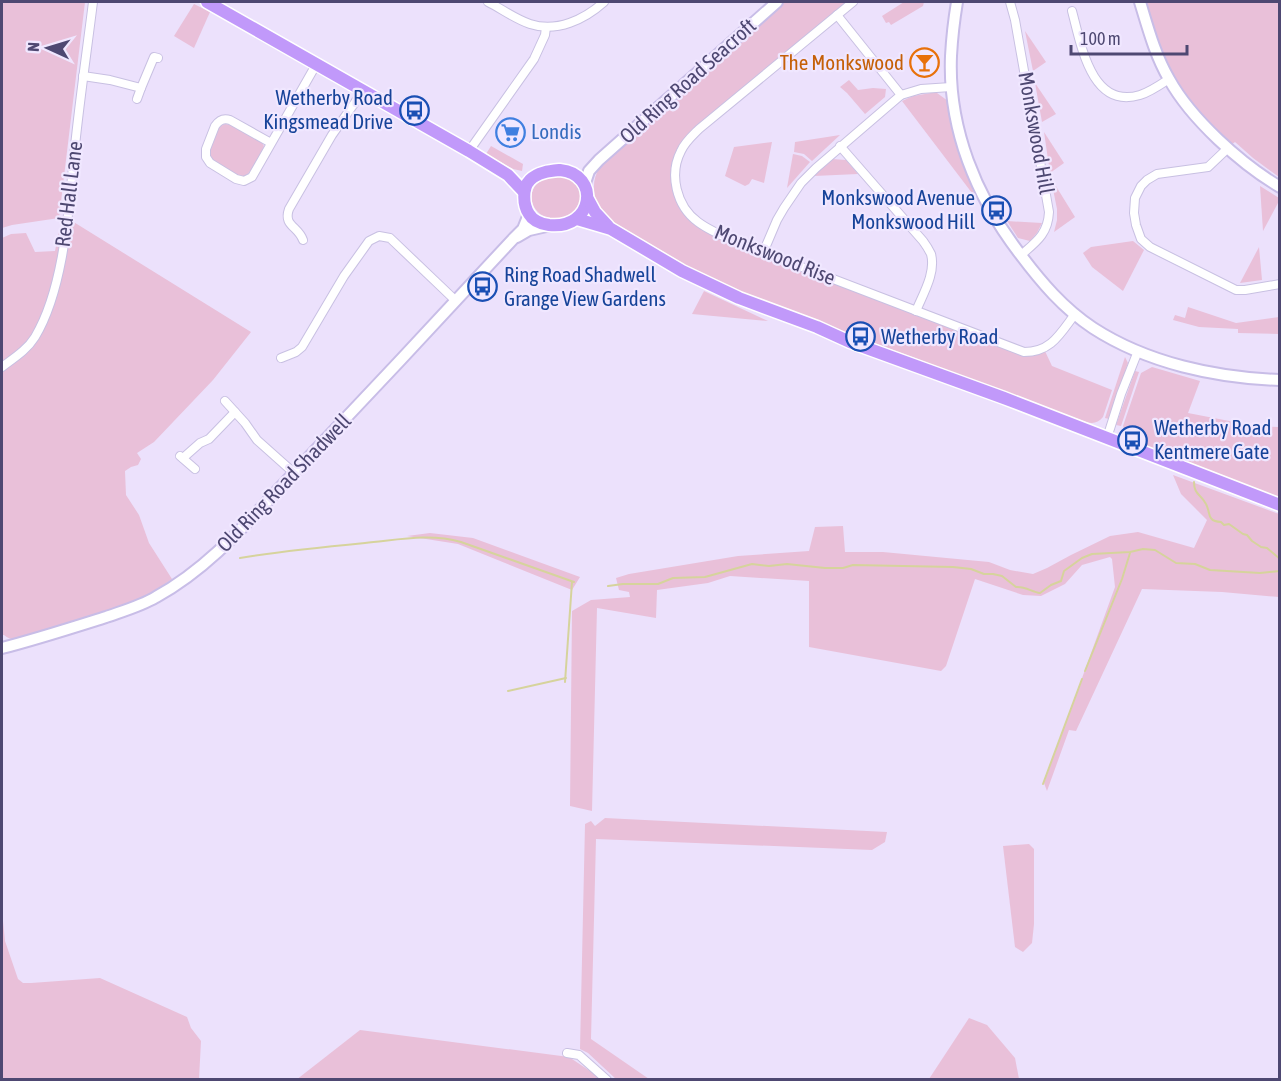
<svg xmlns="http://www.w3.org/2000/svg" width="1281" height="1081" viewBox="0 0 1281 1081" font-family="'Asap Condensed',sans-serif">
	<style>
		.green { fill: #e9c0d9 }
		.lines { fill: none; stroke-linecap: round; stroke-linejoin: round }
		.stream { stroke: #d6d39c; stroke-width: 2 }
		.street-casing { stroke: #c8c0e2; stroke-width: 10 }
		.secondary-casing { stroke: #c8bde7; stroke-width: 14 }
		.primary-casing { stroke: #fff; stroke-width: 15 }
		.street { stroke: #fff; stroke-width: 8 }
		.secondary { stroke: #fff; stroke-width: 10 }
		.primary { stroke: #c199fa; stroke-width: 12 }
		.labels { text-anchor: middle; stroke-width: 4.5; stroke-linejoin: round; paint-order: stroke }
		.food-label { font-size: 21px; fill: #c56008; stroke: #f0e7ff; text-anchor: end }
		.street-label { font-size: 21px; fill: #4e4872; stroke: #f0e7ff }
		.transit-label { font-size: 21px; fill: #164399; stroke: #f0e7ff; text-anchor: start }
		.shop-label { font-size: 21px; fill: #366cbe; stroke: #f0e7ff; text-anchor: start }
	</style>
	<rect width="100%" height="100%" fill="#ece1fc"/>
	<!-- green -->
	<g class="green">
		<polygon points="2,2 85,2 59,218 12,225 2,228"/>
		<path d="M 784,2 L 853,2 L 687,141 L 675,172 L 680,200 L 708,228 L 1014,348 L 1044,349 L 1052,366 L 1112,390 L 1103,417 C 1098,423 1093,424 1086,422 L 743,294 C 714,280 685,265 657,250 C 640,241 618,233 606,218 C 594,204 589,183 600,167 Z"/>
		<polygon points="904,2 924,2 923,6 891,25 889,22 886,23 882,16"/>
		<path d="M 1144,2 L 1279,2 L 1279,177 L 1253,158 L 1235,142 L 1231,145 C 1202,116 1173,86 1158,47 C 1152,32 1149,16 1144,2 Z"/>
		<polygon points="194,4 210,12 194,48 174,36"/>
		<polygon points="1025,31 1046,62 1033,71"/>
		<polygon points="849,80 858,90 873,88 886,89 885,97 865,114 847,93 840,87"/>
		<polygon points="1035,83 1056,114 1042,122"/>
		<polygon points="931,93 937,93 948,101 956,145 974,193 972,193 902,101 913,96"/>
		<path d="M 225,124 L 231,125 L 262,143 L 264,146 C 261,153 250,177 242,177 C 236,178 219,165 212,161 C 207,150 213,128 225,124 Z"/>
		<polygon points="1044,132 1064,163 1050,173"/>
		<polygon points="840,135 812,161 804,154 794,152 795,142"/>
		<polygon points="772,142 764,183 752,179 749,184 745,186 725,176 734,147"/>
		<polygon points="491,146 523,164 522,171 513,169 486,154"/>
		<polygon points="793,154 802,156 810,162 787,188"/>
		<polygon points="832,159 846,160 858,174 814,176"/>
		<path d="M 562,176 L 569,177 L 580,185 L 582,205 C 579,208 575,213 571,215 C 568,217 562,218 558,218 C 533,222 521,190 543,180 C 549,177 556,177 562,176 Z"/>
		<polygon points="1054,183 1075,217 1054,232 1057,220 1057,209 1052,184"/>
		<polygon points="1260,186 1279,198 1279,201 1263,231"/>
		<path d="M 72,221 L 251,332 L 213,380 L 154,442 L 137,453 L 141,459 L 138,465 L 131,467 L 125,471 L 126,495 L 139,515 L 149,543 L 172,579 L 149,595 L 124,605 L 31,638 L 26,636 C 18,639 12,642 4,635 L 2,635 L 2,238 L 11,234 L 26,233 L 35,252 L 55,251 L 59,231 L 71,233 Z"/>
		<polygon points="1007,221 1042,223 1037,233 1030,241 1018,238"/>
		<polygon points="1133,241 1144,250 1123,291 1092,267 1083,253 1091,247"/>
		<polygon points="1259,247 1262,280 1240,283"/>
		<polygon points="704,291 768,321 692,314"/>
		<polygon points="1188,307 1236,323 1279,317 1279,334 1238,333 1238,329 1199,327 1173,320 1175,315 1185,318"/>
		<polygon points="1125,357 1128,363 1109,419 1105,418"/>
		<polygon points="1152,367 1200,381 1188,413 1255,426 1279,427 1279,498 1138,444 1139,442 1128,438 1123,426 1141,373"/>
		<polygon points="1135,371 1139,372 1121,426 1116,425"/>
		<polygon points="1173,475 1279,514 1279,597 1222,592 1142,589 1076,731 1069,730 1047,791 1044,783 1115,587 1112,559 1110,557 1082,565 1065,584 1041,596 1023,595 975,579 946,666 941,671 809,647 809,581 730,576 708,583 657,590 656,618 597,608 592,811 570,806 572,611 591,600 630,597 629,592 619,590 616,578 629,574 738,556 809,551 815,527 843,526 845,552 883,552 989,562 1010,570 1033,574 1047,568 1071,555 1110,536 1138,532 1194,548 1207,520 1181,494"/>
		<polygon points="430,533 473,538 580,577 572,590 458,544 407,536"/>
		<polygon points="605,818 887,832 885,842 872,850 596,839 591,1039 649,1079 617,1080 588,1053 580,1049 585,824 591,821 595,826"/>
		<polygon points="1029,844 1034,849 1034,924 1032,943 1023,952 1015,947 1003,846"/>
		<polygon points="2,911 5,941 18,979 23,983 31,983 100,978 187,1017 191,1028 201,1041 199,1079 2,1079"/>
		<polygon points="969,1018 987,1025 1015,1058 1019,1079 929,1079"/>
		<polygon points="360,1030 569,1057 602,1079 296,1080"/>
	</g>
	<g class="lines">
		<!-- stream -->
		<g class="stream">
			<path d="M 1194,482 C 1194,495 1201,494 1206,504 C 1211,513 1206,521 1221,522 L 1224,525 L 1229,524 L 1243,534 L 1247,535 L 1252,541 L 1261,547 L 1267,548 L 1280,559"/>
			<path d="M 240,558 C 282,551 323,547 365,543 C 398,540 429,533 461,542 L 574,582"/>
			<path d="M 608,586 L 623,584 L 658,584 L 673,578 L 705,577 L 752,564 L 769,566 L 787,564 L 825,568 L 843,568 L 853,565 L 953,567 L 971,569 L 984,574 L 993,574 L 1002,576 L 1016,587 C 1025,586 1032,592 1040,593 L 1051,585 L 1061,581 L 1064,571 L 1082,558 L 1092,554 L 1130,552 L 1143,549 L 1155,550 L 1176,563 L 1195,564 L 1210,570 L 1260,573 L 1280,571"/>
			<polyline points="1085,671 1122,579 1130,553"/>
			<polyline points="565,682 572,582"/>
			<polyline points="508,691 566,678"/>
			<polyline points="1043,784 1082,679"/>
		</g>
		<defs>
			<g id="street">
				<path d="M 488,2 C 502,9 515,19 530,24 C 557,33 585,19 604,2"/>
				<path d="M 853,2 L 699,129 C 692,136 685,142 681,151 C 669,174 676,206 698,222 C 710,231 725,237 739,243 L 1024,352 C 1051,352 1060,334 1075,314"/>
				<path d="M 1010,2 L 1015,20 L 1049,212 C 1048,234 1036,242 1021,255"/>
				<path d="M 1072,11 C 1081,44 1091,110 1140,95 C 1150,92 1160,85 1169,79"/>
				<polyline points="837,15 901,95"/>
				<polyline points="83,76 110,80 141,88 154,57 158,58"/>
				<polyline points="137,99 141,88"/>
				<path d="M 271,143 L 230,120 C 224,118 219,120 215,126 L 206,149 L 206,157 L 210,163 L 236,179 L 244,181 L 252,177 L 317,63"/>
				<path d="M 840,146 L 923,241 C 926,245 929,250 931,254 C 936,273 923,294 916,311"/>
				<polyline points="1228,148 1208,167 1157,174 1147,180 1141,186 1135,198 1134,213 1136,225 1141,239 1150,247 1236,290 1245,290 1280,284"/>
				<polyline points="469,151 534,59 545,35 546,27"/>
				<path d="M 303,240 C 298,226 283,226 289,209 L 332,135 L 363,91"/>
				<polyline points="763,253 777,220 784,208 801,183 816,168 901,95 921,89 951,87"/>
				<polyline points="281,358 296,352 302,347 344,276 369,241 379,236 390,238 456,301"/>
				<path d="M 2,367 C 14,358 27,350 35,337 C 65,287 69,204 75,146 C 80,98 87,50 93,2"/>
				<polyline points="225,401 235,412"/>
				<polyline points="1107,438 1121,394 1138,351"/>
				<polyline points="180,456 195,469"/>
				<polyline points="183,458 200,443 209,439 235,412 245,423 257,440 294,473"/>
				<polyline points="567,1053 579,1055 607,1080"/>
			</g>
			<g id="secondary">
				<path d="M 957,2 C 954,20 952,37 951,56 C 948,128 976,197 1020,254 C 1041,282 1063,308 1093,328 C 1147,363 1216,378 1280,380"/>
				<path d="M 1140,2 C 1148,28 1155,55 1169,79 C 1191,119 1241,164 1280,187"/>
				<polyline points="584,186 589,171 599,160 777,2"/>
				<polyline points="517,237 529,230 551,225"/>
				<path d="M 2,648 C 37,639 71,628 106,617 C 123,611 141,606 156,597 C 211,567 251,518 294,473 C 368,395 441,317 514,238 L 523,229 L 529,214"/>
			</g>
			<g id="primary">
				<polyline points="207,2 469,151 508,175 524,192"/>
				<path d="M 560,170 C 601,174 594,230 549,225 C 542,224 533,221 529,214 C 523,205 522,188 530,180 C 538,172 550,171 560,170 Z"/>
				<polyline points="588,199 595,212 608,226"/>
				<polyline points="577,219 611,229 682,271 739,298 817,327 850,342 1004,398 1280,505"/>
			</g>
		</defs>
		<!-- street casing -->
		<use href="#street" class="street-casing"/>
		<!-- secondary casing -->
		<use href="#secondary" class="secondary-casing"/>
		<!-- primary casing -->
		<use href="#primary" class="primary-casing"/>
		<!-- street -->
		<use href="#street" class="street"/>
		<!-- secondary -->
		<use href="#secondary" class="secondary"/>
		<!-- primary -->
		<use href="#primary" class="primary"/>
	</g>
	<!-- icons -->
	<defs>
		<symbol id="bar-ring" viewBox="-11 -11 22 22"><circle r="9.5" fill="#f0e7ff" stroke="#e8710a" stroke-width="1.5"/><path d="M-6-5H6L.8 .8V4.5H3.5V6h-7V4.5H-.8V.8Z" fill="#e8710a"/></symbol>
		<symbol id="bus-ring" viewBox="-11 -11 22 22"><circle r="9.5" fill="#f0e7ff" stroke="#1a4fb4" stroke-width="1.5"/><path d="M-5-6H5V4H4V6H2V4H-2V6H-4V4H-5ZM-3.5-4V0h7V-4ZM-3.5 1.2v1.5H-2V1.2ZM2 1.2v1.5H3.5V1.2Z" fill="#1a4fb4"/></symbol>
		<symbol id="supermarket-ring" viewBox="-11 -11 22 22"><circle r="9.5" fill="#f0e7ff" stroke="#3f7fe0" stroke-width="1.5"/><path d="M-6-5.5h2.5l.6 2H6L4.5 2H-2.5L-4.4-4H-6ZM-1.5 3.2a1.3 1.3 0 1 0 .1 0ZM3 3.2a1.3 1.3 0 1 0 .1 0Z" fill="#3f7fe0"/></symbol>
	</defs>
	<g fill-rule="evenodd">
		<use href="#bar-ring" x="908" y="46" width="33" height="33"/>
		<use href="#bus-ring" x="398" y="94" width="33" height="33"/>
		<use href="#supermarket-ring" x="494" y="116" width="33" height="33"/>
		<use href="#bus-ring" x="980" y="194" width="33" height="33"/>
		<use href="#bus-ring" x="466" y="270" width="33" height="33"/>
		<use href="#bus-ring" x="844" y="320" width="33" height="33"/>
		<use href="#bus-ring" x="1116" y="424" width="33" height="33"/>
	</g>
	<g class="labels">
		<!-- food labels -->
		<g class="food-label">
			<text x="904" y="70">The Monkswood</text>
		</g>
		<!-- street labels -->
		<g class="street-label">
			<text transform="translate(688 81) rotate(-42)" y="7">Old Ring Road Seacroft</text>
			<text transform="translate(1036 133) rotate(80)" y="7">Monkswood Hill</text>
			<text transform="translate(69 194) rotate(-83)" y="7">Red Hall Lane</text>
			<text transform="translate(775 255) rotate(22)" y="7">Monkswood Rise</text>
			<text transform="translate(284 483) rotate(-46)" y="7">Old Ring Road Shadwell</text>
		</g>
		<!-- transit labels -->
		<g class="transit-label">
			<text x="393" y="105" text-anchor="end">Wetherby Road<tspan x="393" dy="24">Kingsmead Drive</tspan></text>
			<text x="975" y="205" text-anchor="end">Monkswood Avenue<tspan x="975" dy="24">Monkswood Hill</tspan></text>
			<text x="504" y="282">Ring Road Shadwell<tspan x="504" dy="24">Grange View Gardens</tspan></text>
			<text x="881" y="344">Wetherby Road</text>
			<text x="1154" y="435">Wetherby Road<tspan x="1154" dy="24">Kentmere Gate</tspan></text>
		</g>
		<!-- shop labels -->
		<g class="shop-label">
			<text x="531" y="139">Londis</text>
		</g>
	</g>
	<!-- border -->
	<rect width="1281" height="1081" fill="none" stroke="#4e4872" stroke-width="6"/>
	<!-- north arrow -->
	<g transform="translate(48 48) rotate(274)" stroke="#f0e7ff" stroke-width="4.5" paint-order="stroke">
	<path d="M0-4.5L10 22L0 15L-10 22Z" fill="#4e4872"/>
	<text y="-9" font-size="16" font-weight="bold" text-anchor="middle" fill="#4e4872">N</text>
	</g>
	<!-- scale -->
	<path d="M1071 45v9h116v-9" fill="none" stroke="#4e4872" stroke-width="3"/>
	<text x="1080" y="45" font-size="18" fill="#4e4872" stroke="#f0e7ff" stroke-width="4.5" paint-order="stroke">100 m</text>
</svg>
